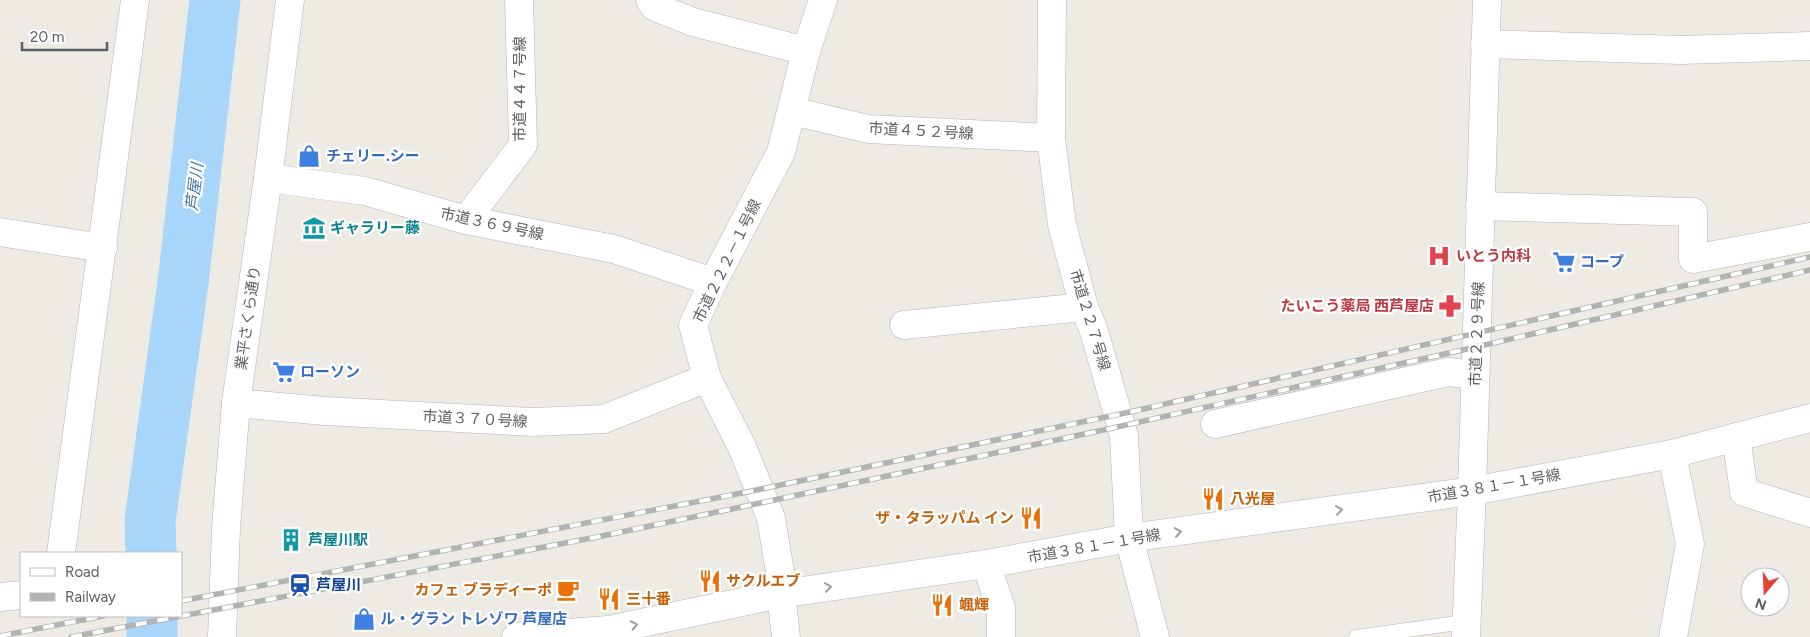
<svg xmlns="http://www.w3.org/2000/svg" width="1810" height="637" viewBox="0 0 1810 637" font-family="Figtree,'Noto Sans JP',sans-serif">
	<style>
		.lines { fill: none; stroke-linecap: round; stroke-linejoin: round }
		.river { stroke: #a7d6fa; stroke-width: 51 }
		.service-casing { stroke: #b1b4b8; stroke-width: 15 }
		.minor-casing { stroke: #b1b4b8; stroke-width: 29 }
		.tertiary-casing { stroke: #b1b4b8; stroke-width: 29 }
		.service { stroke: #fff; stroke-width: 14 }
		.minor { stroke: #fff; stroke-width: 28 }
		.tertiary { stroke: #fff; stroke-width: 28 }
		.rail-casing { stroke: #b2b3b3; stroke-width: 5.5 }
		.rail { stroke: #fff; stroke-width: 4; stroke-dasharray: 11; stroke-linecap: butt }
		.oneway { stroke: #9d9fa1 }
		.labels { text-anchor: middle; stroke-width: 4.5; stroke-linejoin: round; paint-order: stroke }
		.street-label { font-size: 15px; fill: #5c5f63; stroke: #fff }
		.shop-label { font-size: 15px; font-weight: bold; fill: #366cbe; stroke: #fff; text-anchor: start }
		.culture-label { font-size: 15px; font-weight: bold; fill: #0d838f; stroke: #fff; text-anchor: start }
		.health-label { font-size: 15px; font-weight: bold; fill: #be3a42; stroke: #fff; text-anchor: start }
		.food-label { font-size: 15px; font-weight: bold; fill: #c56008; stroke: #fff; text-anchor: start }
		.transit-label { font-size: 15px; font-weight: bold; fill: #164399; stroke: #fff; text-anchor: start }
		.water-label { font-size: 16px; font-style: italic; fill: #4477ac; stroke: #fff }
	</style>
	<rect width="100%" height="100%" fill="#edebe4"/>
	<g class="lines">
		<!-- river -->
		<g class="river">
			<polyline points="151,553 150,521 183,283 215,0"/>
			<polyline points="152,616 152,637"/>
		</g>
		<defs>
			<polyline id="service" points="1356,637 1465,622"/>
			<g id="minor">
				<polyline points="650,0 655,7 693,22 806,51"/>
				<polyline points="1052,0 1051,138 1062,225 1084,307 1094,331 1124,436 1129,538 1155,637"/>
				<polyline points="1485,44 1681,50 1810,46"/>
				<polyline points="792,111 868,129 1051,138"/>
				<polyline points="268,178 365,191 466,220 614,249 713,282"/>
				<polyline points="1480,206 1693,212 1693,259 1810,237"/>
				<polyline points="466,220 523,145 519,0"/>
				<polyline points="0,232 103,248"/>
				<polyline points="904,325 1084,307"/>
				<polyline points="236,403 325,411 533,422 604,419 707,378"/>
				<polyline points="1215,424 1448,372 1475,375"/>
				<polyline points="1736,437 1744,492 1810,513"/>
				<polyline points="1672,454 1690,544 1673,637"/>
				<polyline points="61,553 135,0"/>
				<polyline points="986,564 1001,608 1001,637"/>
				<polyline points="0,597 21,595"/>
				<polyline points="516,637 608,630 781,594 986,564 1129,538 1472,491 1672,454 1810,418"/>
				<polyline points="786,637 781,594 782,584 771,518 742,447 707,378 693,325 713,282 781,152 806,51 823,0"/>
				<polyline points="1466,637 1472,491 1487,0"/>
			</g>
			<polyline id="tertiary" points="222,637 226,528 236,403 268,178 290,0"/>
		</defs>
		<!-- service casing -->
		<use href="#service" class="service-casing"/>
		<!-- minor casing -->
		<use href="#minor" class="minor-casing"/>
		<!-- tertiary casing -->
		<use href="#tertiary" class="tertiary-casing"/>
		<!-- service -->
		<use href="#service" class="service"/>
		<!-- minor -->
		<use href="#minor" class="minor"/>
		<!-- tertiary -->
		<use href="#tertiary" class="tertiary"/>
		<defs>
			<g id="rail">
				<polyline points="181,601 742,493 1130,412 1810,257"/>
				<polyline points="0,636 103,616"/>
				<polyline points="71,637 597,537 746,506 1108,429 1476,347 1810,270"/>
			</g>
		</defs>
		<!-- rail casing -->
		<use href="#rail" class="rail-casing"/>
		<!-- rail -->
		<use href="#rail" class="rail"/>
	</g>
	<!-- one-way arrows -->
	<defs><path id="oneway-chevron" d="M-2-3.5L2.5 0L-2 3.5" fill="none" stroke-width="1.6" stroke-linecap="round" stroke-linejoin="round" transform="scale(1.25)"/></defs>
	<g class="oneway">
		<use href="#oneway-chevron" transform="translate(1339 510) rotate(-8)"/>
		<use href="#oneway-chevron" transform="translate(1178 532) rotate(-8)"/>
		<use href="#oneway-chevron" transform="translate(828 587) rotate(-8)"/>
		<use href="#oneway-chevron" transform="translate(634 625) rotate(-12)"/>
	</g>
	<!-- icons -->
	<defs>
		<symbol id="shop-bare" viewBox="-9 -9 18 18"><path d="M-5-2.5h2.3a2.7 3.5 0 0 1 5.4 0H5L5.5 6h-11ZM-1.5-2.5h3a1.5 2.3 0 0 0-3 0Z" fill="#3f7fe0" stroke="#fff" stroke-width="2.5" paint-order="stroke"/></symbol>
		<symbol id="museum-bare" viewBox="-9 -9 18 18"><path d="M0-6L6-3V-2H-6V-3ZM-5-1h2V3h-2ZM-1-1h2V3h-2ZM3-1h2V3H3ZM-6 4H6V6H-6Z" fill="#0f9aa8" stroke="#fff" stroke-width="2.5" paint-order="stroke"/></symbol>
		<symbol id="hospital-bare" viewBox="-9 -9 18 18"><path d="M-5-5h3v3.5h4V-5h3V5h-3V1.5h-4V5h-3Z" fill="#e0444e" stroke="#fff" stroke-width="2.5" paint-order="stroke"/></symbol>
		<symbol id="supermarket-bare" viewBox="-9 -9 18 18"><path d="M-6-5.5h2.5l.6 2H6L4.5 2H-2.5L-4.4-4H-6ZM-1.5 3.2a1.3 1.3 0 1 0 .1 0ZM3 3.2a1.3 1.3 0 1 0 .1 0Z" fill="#3f7fe0" stroke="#fff" stroke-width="2.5" paint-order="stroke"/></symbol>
		<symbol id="pharmacy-bare" viewBox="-9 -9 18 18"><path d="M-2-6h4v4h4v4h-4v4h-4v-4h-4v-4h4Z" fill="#e0444e" stroke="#fff" stroke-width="2.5" paint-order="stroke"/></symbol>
		<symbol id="restaurant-bare" viewBox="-9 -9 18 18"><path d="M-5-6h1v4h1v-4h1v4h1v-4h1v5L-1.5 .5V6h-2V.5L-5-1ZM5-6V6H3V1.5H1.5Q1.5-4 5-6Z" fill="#e8710a" stroke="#fff" stroke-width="2.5" paint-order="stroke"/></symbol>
		<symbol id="building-bare" viewBox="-9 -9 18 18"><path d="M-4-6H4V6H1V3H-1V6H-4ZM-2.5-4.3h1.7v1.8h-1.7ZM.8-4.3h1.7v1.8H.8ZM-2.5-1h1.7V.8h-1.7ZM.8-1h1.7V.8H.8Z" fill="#0f9aa8" stroke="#fff" stroke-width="2.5" paint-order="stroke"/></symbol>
		<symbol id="station-bare" viewBox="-9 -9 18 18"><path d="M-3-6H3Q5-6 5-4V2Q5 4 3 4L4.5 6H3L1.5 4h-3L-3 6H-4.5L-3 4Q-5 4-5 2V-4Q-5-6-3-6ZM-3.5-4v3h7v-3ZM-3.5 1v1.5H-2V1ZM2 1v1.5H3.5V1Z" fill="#1a4fb4" stroke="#fff" stroke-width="2.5" paint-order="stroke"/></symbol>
		<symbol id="cafe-bare" viewBox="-9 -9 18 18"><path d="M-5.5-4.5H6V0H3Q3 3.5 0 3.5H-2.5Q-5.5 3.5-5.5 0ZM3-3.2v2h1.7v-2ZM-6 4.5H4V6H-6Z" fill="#e8710a" stroke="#fff" stroke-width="2.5" paint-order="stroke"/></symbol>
	</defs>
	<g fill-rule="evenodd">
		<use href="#shop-bare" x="293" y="140" width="32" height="32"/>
		<use href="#museum-bare" x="298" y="212" width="32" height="32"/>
		<use href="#hospital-bare" x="1423" y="240" width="32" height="32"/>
		<use href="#supermarket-bare" x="1548" y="246" width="32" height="32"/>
		<use href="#pharmacy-bare" x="1434" y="290" width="32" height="32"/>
		<use href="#supermarket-bare" x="268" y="356" width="32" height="32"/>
		<use href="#restaurant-bare" x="1197" y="483" width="32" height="32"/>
		<use href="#restaurant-bare" x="1015" y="502" width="32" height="32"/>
		<use href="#building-bare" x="275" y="524" width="32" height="32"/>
		<use href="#restaurant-bare" x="694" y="565" width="32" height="32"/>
		<use href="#station-bare" x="284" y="569" width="32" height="32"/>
		<use href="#cafe-bare" x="552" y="574" width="32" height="32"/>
		<use href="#restaurant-bare" x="593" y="583" width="32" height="32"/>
		<use href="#restaurant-bare" x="926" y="589" width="32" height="32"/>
		<use href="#shop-bare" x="348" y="603" width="32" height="32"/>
	</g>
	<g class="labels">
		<!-- street labels -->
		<g class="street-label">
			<text transform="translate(520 89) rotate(-90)" y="5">市道４４７号線</text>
			<text transform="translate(921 131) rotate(3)" y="5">市道４５２号線</text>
			<text transform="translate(492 224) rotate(12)" y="5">市道３６９号線</text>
			<text transform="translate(727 261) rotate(-64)" y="5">市道２２２－１号線</text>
			<text transform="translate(248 318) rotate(-82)" y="5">業平さくら通り</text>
			<text transform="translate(1090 320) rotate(73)" y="5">市道２２７号線</text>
			<text transform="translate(1477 334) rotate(-88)" y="5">市道２２９号線</text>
			<text transform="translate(475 419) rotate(3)" y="5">市道３７０号線</text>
			<text transform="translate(1494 486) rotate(-10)" y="5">市道３８１－１号線</text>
			<text transform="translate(1094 546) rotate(-10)" y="5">市道３８１－１号線</text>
		</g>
		<!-- shop labels -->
		<g class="shop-label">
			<text x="326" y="161">チェリー.シー</text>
			<text x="1580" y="267">コープ</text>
			<text x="300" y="377">ローソン</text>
			<text x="380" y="624">ル・グラン トレゾワ 芦屋店</text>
		</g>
		<!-- culture labels -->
		<g class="culture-label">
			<text x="330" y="233">ギャラリー藤</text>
			<text x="308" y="545">芦屋川駅</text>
		</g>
		<!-- health labels -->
		<g class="health-label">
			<text x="1456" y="261">いとう内科</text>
			<text x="1434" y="311" text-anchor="end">たいこう薬局 西芦屋店</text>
		</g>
		<!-- food labels -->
		<g class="food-label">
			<text x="1230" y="504">八光屋</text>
			<text x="1014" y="523" text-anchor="end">ザ・タラッパム イン</text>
			<text x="726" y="586">サクルエブ</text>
			<text x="552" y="595" text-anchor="end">カフェ ブラディーポ</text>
			<text x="626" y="604">三十番</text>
			<text x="959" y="610">颯輝</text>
		</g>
		<!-- transit labels -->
		<g class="transit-label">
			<text x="316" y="590">芦屋川</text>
		</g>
		<!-- water labels -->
		<g class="water-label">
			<text transform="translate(194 187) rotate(-83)" y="6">芦屋川</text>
		</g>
	</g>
	<!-- legend -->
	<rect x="20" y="552" width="162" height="65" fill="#ffffff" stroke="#bebfc1"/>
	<rect x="30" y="568" width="25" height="8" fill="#ffffff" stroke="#bebfc1"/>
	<text x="65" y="577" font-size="15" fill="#5c5f63">Road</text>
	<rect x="30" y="593" width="25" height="8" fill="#b2b3b3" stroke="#bebfc1"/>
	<text x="65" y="602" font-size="15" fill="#5c5f63">Railway</text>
	<!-- north arrow -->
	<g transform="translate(1765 592) rotate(199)"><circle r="24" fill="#ffffff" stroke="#bebfc1"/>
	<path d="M0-4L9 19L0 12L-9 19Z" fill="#e04437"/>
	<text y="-8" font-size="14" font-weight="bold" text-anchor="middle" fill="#5c5f63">N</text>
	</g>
	<!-- scale -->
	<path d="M22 42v8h85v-8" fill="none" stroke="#5c5f63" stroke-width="2.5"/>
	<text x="30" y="42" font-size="15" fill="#5c5f63" stroke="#ffffff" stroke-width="4" paint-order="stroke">20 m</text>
</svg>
